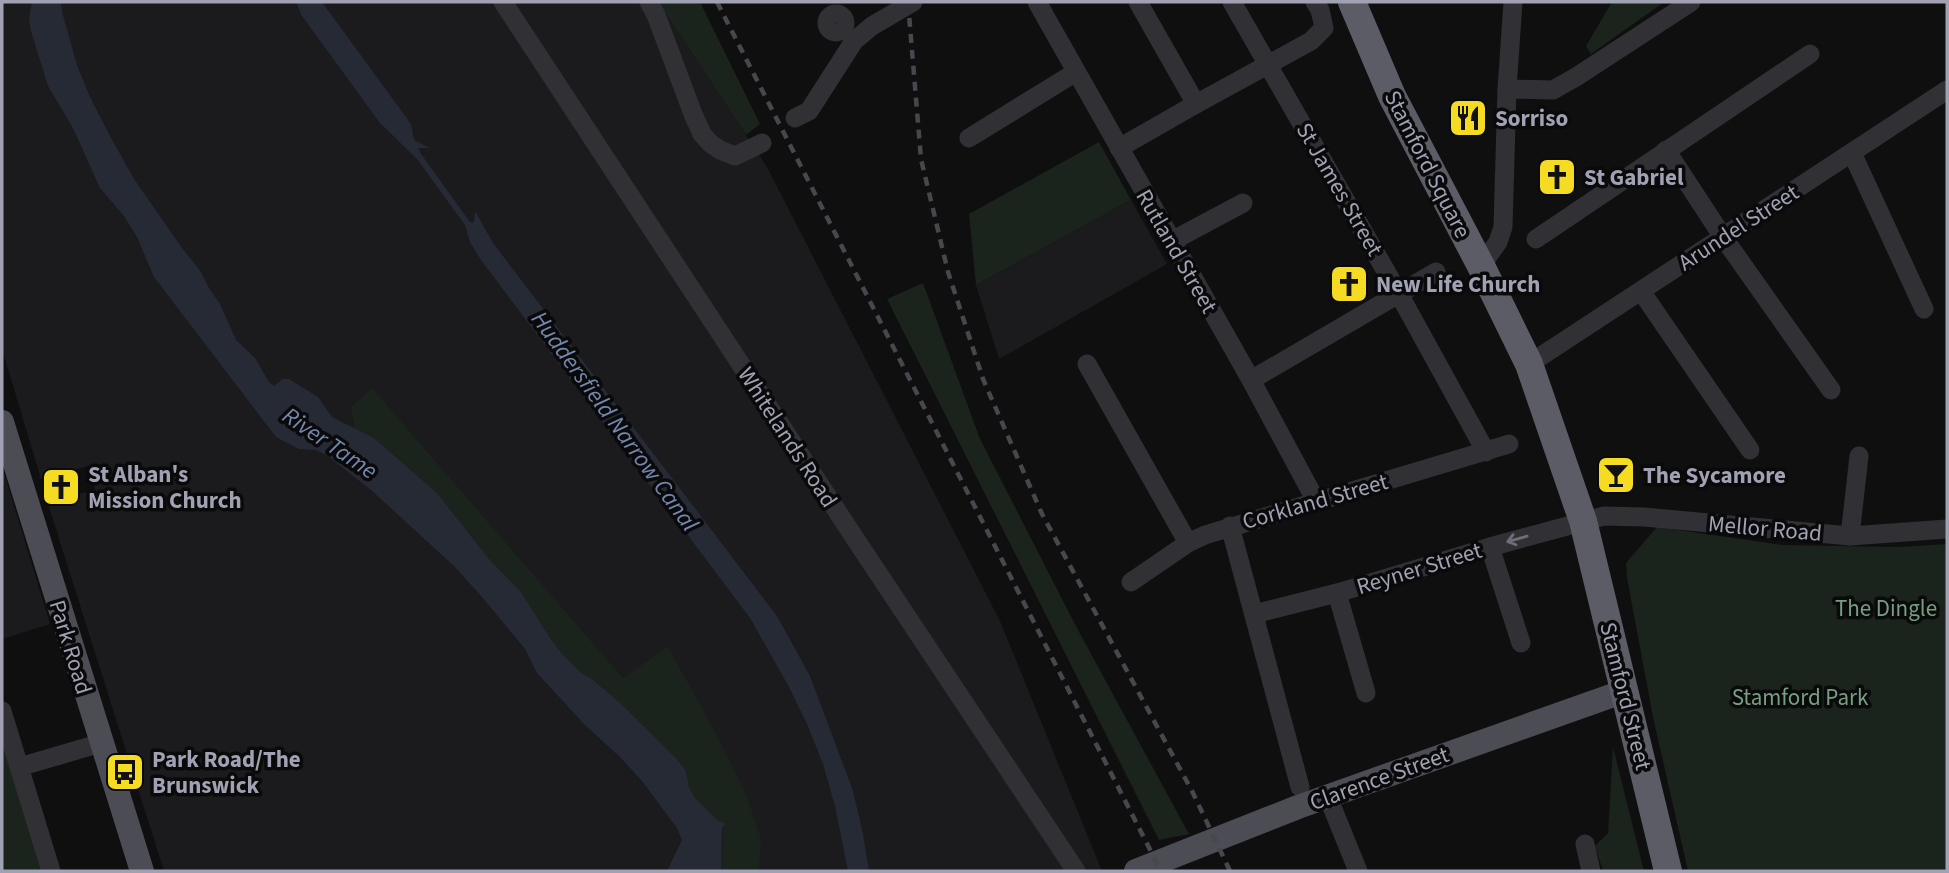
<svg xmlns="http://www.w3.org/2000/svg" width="1949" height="873" viewBox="0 0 1949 873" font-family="'Source Sans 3',sans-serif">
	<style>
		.built { fill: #1b1b1d }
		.green { fill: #1b231d }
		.water { fill: #252a34 }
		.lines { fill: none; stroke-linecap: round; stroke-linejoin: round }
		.minor { stroke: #303035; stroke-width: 19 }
		.major { stroke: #4c4c54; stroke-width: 24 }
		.highway { stroke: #5c5c66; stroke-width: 28 }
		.rail { stroke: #47474e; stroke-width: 4.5; stroke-dasharray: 9 7; stroke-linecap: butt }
		.minor-bridge { stroke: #303035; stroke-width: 19 }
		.oneway { stroke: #6e6e7a }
		.labels { text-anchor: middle; stroke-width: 7; stroke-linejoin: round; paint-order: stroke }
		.poi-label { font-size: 23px; font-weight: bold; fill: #a0a1b2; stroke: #0a0a0b; text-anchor: start }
		.street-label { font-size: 23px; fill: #a0a1b2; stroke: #0a0a0b }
		.park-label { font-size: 23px; fill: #769e81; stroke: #0a0a0b }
		.water-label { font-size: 24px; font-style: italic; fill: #7587af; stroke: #0a0a0b }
	</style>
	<rect width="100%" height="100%" fill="#0f0f10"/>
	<!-- built -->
	<g class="built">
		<polygon points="2,2 658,2 767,167 1000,621 1102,871 164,871 48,504 95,489 88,466 41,479 2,349"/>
		<polygon points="1131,200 1167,264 999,359 976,285"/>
		<polygon points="2,466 50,624 2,639"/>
	</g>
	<!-- green -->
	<g class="green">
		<polygon points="658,2 700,2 760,124 746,135"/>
		<polygon points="1612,2 1664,2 1591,54 1586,46"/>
		<polygon points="1099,142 1131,200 976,285 969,214"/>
		<polygon points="923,283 980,439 1078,630 1189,834 1159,840 887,299"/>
		<polygon points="372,388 623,678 668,647 714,730 746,794 761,839 759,871 721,871 724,822 718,821 695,798 689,787 686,771 677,759 618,701 593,680 580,672 565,657 552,641 521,592 489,559 437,493 374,438 355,429 351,407"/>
		<polygon points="1657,527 1781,545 1900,547 1947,544 1947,871 1688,871 1653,717 1627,578 1626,563"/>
		<polygon points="2,736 42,871 2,871"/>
		<polygon points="1613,747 1644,871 1603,871 1595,846 1608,833"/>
	</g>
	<!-- water -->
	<g class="water">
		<polygon points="32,2 61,2 62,12 77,65 90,97 110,136 134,179 182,248 201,272 209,288 220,304 236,340 255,358 269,382 274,386 283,379 289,379 318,397 332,417 374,438 437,493 489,559 521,592 552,641 565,657 580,672 593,680 618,701 677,759 686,771 689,787 695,798 718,821 724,822 725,824 722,829 721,871 667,871 682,840 677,828 642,781 619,756 585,725 537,673 525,649 482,597 454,566 371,490 328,456 316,450 299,449 276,437 154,277 137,237 124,216 100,188 73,128 48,86 31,31 29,19"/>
		<polygon points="296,2 322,2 411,124 414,140 430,148 418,148 421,154 470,222 474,222 475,211 493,243 777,616 810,676 853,791 863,834 869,871 848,871 835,806 823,764 807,724 789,687 750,618 481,260 470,242 465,225 417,159 380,123 302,16"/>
	</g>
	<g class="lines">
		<!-- minor -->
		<g class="minor">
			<polyline points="503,2 856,540 1076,871"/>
			<polyline points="649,2 656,15 693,114 702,134 710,143 720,150 735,156 762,143"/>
			<polyline points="1037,2 1251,380 1316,501"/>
			<polyline points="1138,2 1196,104"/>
			<polyline points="1232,2 1399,294 1486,452"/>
			<circle cx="836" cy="23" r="9"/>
			<polyline points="1507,89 1553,90 1576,77 1691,2"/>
			<polyline points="795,118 809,111 854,41 872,26"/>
			<polyline points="969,138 1076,72"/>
			<polyline points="1119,148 1196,104 1311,41 1324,28 1320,10 1315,2"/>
			<polyline points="1666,150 1723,237 1831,390"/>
			<polyline points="1852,153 1924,309"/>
			<polyline points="1536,239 1810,54"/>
			<polyline points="1172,241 1243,203"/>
			<polyline points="1481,266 1498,242 1503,227 1507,89 1513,2"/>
			<polyline points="1641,291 1750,450"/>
			<polyline points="1087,364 1188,543"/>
			<polyline points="1529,364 1947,90"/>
			<polyline points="1251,380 1436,272"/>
			<polyline points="1230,526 1300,787"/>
			<polyline points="1850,536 1859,456"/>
			<polyline points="1490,547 1521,643"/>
			<polyline points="1131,582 1188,543 1205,535 1509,444"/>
			<polyline points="1337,593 1366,693"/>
			<polyline points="1254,614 1337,593 1490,547 1604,516 1644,517 1850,536 1947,529"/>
			<polyline points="2,711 51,871"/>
			<polyline points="19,767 101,743"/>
			<polyline points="1328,797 1358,871"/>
			<polyline points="1585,844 1591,871"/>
		</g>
		<!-- major -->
		<g class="major">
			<polyline points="2,422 142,871"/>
			<polyline points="1136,871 1298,807 1625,691"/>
		</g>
		<!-- highway -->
		<polyline class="highway" points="1352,2 1392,96 1481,266 1529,364 1583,521 1668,871"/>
		<!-- rail -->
		<g class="rail">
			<polyline points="717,2 1161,871"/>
			<polyline points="908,2 921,159 948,272 983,379 1042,514 1192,791 1230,871"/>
		</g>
		<!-- minor-bridge -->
		<polyline class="minor-bridge" points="872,26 913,2"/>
	</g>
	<!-- one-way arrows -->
	<defs><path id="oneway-shaft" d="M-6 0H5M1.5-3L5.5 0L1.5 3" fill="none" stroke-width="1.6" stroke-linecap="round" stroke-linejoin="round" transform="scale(1.75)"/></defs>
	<use class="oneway" href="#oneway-shaft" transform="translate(1517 539) rotate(164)"/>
	<!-- icons -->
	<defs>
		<symbol id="restaurant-square" viewBox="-11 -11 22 22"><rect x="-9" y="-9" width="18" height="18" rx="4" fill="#f5dc22" stroke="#0a0a0b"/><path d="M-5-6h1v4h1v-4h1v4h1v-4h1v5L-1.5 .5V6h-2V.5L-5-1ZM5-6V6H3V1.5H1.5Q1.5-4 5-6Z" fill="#111"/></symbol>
		<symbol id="church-square" viewBox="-11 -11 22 22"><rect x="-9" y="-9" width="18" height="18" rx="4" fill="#f5dc22" stroke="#0a0a0b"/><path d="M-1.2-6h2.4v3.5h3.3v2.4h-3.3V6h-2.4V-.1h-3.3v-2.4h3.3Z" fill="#111"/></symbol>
		<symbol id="bar-square" viewBox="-11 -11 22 22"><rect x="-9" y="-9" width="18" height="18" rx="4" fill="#f5dc22" stroke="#0a0a0b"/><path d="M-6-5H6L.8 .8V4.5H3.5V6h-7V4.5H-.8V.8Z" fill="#111"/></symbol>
		<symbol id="bus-square" viewBox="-11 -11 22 22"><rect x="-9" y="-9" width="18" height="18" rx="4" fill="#f5dc22" stroke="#0a0a0b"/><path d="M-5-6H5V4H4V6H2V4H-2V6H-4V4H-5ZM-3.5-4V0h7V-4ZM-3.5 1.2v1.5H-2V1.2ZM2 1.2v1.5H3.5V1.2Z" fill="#111"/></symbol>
	</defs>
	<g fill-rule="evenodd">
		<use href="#restaurant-square" x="1446" y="96" width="44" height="44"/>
		<use href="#church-square" x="1535" y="155" width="44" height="44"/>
		<use href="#church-square" x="1327" y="262" width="44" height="44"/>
		<use href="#bar-square" x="1594" y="453" width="44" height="44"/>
		<use href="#church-square" x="39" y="465" width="44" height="44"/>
		<use href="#bus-square" x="103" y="750" width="44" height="44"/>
	</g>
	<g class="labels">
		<!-- poi labels -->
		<g class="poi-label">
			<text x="1495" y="126">Sorriso</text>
			<text x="1584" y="185">St Gabriel</text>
			<text x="1376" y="292">New Life Church</text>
			<text x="88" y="482">St Alban's<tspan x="88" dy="26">Mission Church</tspan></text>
			<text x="1643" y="483">The Sycamore</text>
			<text x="152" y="767">Park Road/The<tspan x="152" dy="26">Brunswick</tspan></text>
		</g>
		<!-- street labels -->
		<g class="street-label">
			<text transform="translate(1428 164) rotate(63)" y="8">Stamford Square</text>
			<text transform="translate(1340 189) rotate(60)" y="8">St James Street</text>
			<text transform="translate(1738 227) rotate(-33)" y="8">Arundel Street</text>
			<text transform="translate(1177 251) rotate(60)" y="8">Rutland Street</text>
			<text transform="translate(788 437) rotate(57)" y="8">Whitelands Road</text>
			<text transform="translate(1315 501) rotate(-16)" y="8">Corkland Street</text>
			<text transform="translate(1765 528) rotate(5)" y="8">Mellor Road</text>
			<text transform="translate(1419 568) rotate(-17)" y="8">Reyner Street</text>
			<text transform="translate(71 647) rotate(73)" y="8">Park Road</text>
			<text transform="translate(1626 696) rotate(76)" y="8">Stamford Street</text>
			<text transform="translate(1379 778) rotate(-20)" y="8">Clarence Street</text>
		</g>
		<!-- park labels -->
		<g class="park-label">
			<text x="1886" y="616">The Dingle</text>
			<text x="1800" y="705">Stamford Park</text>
		</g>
		<!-- water labels -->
		<g class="water-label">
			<text transform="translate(615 421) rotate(54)" y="8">Huddersfield Narrow Canal</text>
			<text transform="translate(330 443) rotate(34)" y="8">River Tame</text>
		</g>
	</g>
	<!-- border -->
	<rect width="1949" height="873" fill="none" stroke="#a0a1b2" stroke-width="7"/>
</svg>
